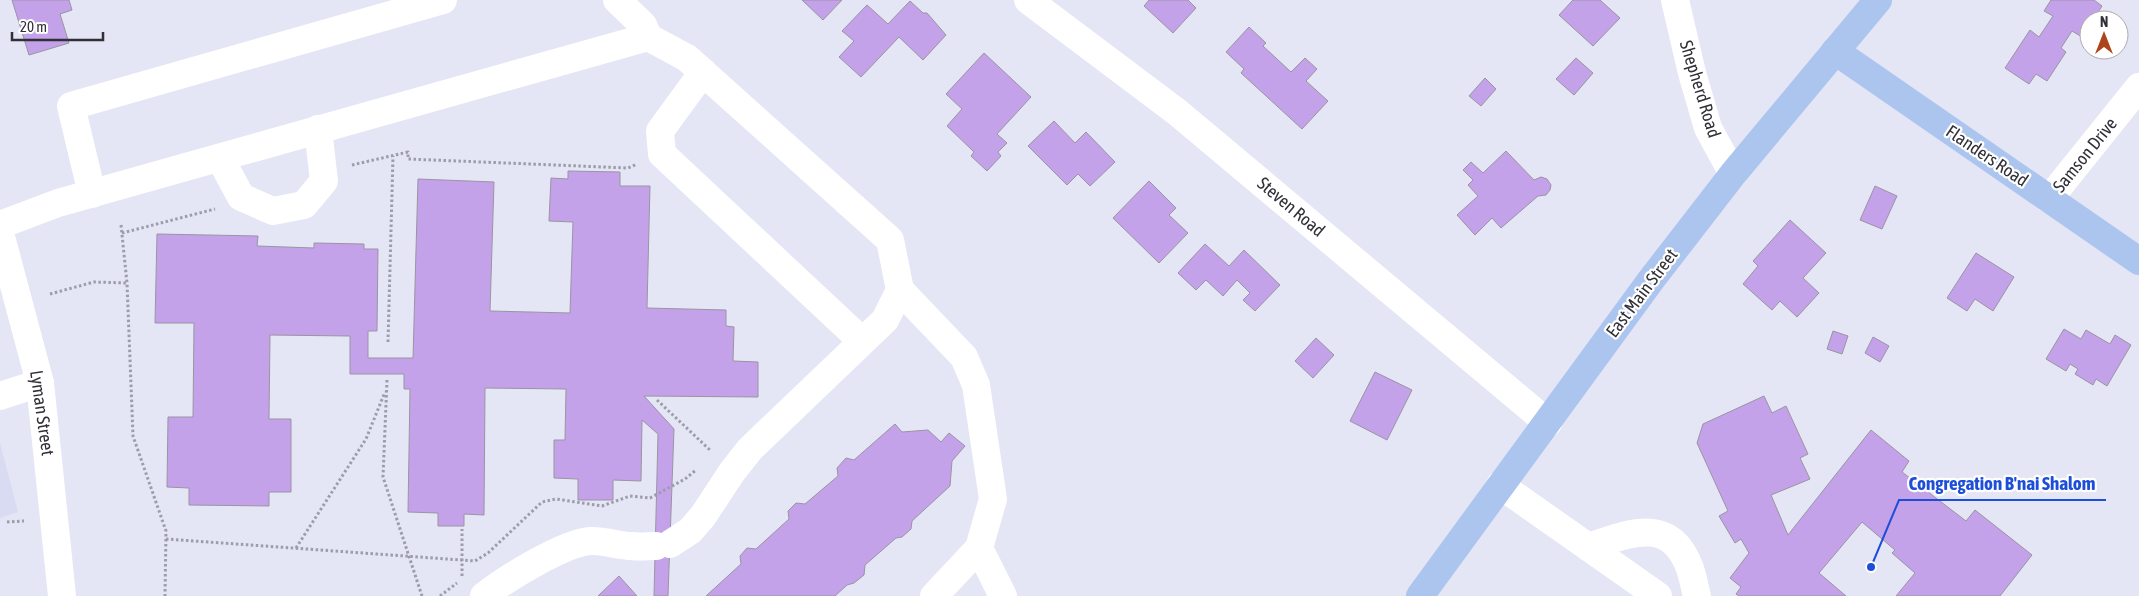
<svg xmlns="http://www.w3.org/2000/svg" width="2139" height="596" viewBox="0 0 2139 596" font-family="'Asap Condensed',sans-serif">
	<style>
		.built { fill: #d9dbf2 }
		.building { fill: #c4a2e9; stroke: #9a94a2 }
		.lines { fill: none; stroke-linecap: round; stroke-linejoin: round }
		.path { stroke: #9d9daa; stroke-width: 3; stroke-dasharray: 2.5 2.5; stroke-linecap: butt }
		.minor { stroke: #fff; stroke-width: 28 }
		.major { stroke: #acc5ee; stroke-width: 28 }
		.labels { text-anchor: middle; stroke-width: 4.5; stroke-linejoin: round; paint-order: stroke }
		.street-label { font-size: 18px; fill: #303037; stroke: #fff }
		.leader { fill: none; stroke: #1d4ed8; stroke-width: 2 }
		.callout-dot { fill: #1d4ed8; stroke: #fff; stroke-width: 2 }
		.callout-label { font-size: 19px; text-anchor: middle; font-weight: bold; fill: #1d4ed8; stroke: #fff; stroke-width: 4.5; stroke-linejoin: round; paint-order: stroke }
	</style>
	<rect width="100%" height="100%" fill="#e4e5f5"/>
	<!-- built -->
	<polygon class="built" points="0,443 18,512 0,518"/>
	<!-- building -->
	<g class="building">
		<polygon points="12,0 69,0 72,10 60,14 69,43 29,55"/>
		<polygon points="802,0 842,0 823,20"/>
		<polygon points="1149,0 1188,0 1196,8 1173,33 1144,6"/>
		<polygon points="1573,0 1600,0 1620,18 1593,46 1559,15"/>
		<polygon points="2051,0 2094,0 2102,6 2093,20 2089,20 2089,26 2082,37 2072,31 2061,48 2066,52 2047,81 2036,74 2029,84 2005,68 2030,30 2039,37 2053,16 2044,11"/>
		<polygon points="910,1 923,13 927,13 946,35 923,60 899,37 861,77 839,57 854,41 842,31 867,5 888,24"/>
		<polygon points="1249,27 1266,43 1263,46 1291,72 1305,58 1317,69 1306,81 1328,101 1302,129 1241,73 1244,69 1226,52"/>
		<polygon points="984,53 1031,97 997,134 1007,143 998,152 1001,156 987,171 971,156 974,152 947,126 962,109 946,94"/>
		<polygon points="1576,58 1593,73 1574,95 1556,79"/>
		<polygon points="1485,78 1496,89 1481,106 1469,96"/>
		<polygon points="1054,121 1075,143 1086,132 1115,162 1090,186 1078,174 1067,185 1028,146"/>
		<polygon points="1506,151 1534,180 1541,177 1547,179 1551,185 1550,190 1546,195 1538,196 1501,228 1492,218 1475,235 1457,215 1478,196 1468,185 1473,180 1463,170 1471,162 1483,173"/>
		<polygon points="568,171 620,172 620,186 650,186 647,308 726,310 726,326 734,327 733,361 758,362 758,397 644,396 674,429 668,596 654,596 658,434 642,420 641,481 613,480 613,500 578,500 578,479 554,478 554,440 565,440 566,389 485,388 484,515 464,514 464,526 438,526 438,513 408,512 410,389 404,389 404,374 350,374 350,336 270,335 269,419 291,419 291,492 269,492 269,506 189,505 189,488 167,487 168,417 193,417 194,323 155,323 157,234 258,236 257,246 314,248 314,243 364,244 364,249 378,249 377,331 368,331 368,358 413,358 418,179 494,182 490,311 570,313 573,222 549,221 551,178 568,179"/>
		<polygon points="1149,181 1176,208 1169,215 1188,233 1159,263 1113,218"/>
		<polygon points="1875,186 1897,196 1882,229 1860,220"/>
		<polygon points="1790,220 1826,253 1803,278 1819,293 1797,317 1780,301 1772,310 1743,284 1758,266 1753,261"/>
		<polygon points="1205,244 1229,266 1244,250 1280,285 1255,311 1243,300 1250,293 1237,280 1223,296 1206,280 1196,290 1178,273"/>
		<polygon points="1976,253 2014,277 1993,311 1975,299 1967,311 1947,298"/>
		<polygon points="2064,329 2081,339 2086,330 2110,344 2115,335 2131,345 2107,386 2096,379 2093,385 2075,374 2078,369 2070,364 2066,371 2046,359"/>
		<polygon points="1833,331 1848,336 1842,354 1827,349"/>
		<polygon points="1873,337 1889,346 1880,362 1865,353"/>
		<polygon points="1316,338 1334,355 1313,378 1295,361"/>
		<polygon points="1375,372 1412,390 1387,440 1350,421"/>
		<polygon points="1764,396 1772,413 1786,406 1808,454 1800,458 1810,479 1771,495 1788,535 1871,430 1909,461 1902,472 1966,521 1975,510 2032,555 2000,596 1896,596 1915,573 1892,553 1895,550 1862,522 1819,573 1846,596 1739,596 1736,594 1741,587 1730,578 1749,553 1741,539 1735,543 1719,516 1728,511 1697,443 1703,424"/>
		<polygon points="895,424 902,432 928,430 941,442 949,433 965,446 952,461 950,486 912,521 911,529 902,537 896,538 865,565 864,575 854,583 847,585 835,596 706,596 741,564 740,556 747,548 756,549 789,519 788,511 796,503 805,504 838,476 837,468 846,458 854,460"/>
		<polygon points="619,576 637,596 598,596"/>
	</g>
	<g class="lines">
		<!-- path -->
		<g class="path">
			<polyline points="352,165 408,152 408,159 628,168 637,164"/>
			<polyline points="121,225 127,283 133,436 166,531 165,596"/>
			<polyline points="122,233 215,209"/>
			<polyline points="50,294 94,282 127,283"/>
			<polyline points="388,342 393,156"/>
			<polyline points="387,380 383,477 422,596"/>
			<polyline points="657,400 711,451"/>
			<polyline points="7,522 24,521"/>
			<polyline points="166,539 475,561 488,553 542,502 556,499 602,506 630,496 650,498 685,479 696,470"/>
			<polyline points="296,548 366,439 385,392"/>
			<polyline points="462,576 462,529"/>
			<polyline points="440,596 457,583"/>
		</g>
		<!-- minor -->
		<g class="minor">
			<polyline points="1028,0 1177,112 1548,423"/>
			<polyline points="1675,0 1692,73 1708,128 1733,174"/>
			<polyline points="648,37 687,58 890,240 900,290 885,320 750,449 732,472 703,516 690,531 670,544"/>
			<polyline points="703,72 660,131 662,154 862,341"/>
			<polyline points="220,158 241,197 273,211 304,205 324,181 318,129"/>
			<polyline points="92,194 71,106 443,0"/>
			<polyline points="2049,199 2139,87"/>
			<polyline points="0,225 58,203 648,37 643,25 617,0"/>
			<polyline points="0,233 40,383 62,596"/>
			<polyline points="900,290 964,357 976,385 993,499 979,548 934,596"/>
			<polyline points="0,396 40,383"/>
			<polyline points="1500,485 1658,596"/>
			<path d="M 1588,547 C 1628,534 1669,515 1689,566 C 1693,575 1694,586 1697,596"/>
			<polyline points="979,548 1003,596"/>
			<path d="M 484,596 C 505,579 564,543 590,541 C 604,540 618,546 632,546 C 640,547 648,546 656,546"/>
		</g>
		<!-- major -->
		<g class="major">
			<polyline points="1835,51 2139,261"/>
			<polyline points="1420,596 1651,280 1733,174 1878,0"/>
		</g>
	</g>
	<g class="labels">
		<!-- street labels -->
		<g class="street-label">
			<text transform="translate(1700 89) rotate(73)" y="6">Shepherd Road</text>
			<text transform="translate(2085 155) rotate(-51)" y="6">Samson Drive</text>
			<text transform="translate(1987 156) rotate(34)" y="6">Flanders Road</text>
			<text transform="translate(1291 207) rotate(40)" y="6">Steven Road</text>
			<text transform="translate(1642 293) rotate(-53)" y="6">East Main Street</text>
			<text transform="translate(42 413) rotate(82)" y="6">Lyman Street</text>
		</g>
	</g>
	<!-- callouts -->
	<path class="leader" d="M1871 567L1899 500H2106"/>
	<circle class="callout-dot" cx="1871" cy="567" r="5"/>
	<g class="callout-label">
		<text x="2002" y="490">Congregation B'nai Shalom</text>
	</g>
	<!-- north arrow -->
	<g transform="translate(2104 35)"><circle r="24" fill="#ffffff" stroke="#acacaf"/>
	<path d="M0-4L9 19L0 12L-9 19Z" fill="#ac451d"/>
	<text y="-8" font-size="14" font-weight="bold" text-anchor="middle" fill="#303037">N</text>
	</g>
	<!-- scale -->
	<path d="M12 32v8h91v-8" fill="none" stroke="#303037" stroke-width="2.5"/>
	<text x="20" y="32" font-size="15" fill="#303037" stroke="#ffffff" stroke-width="4" paint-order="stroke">20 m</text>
</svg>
